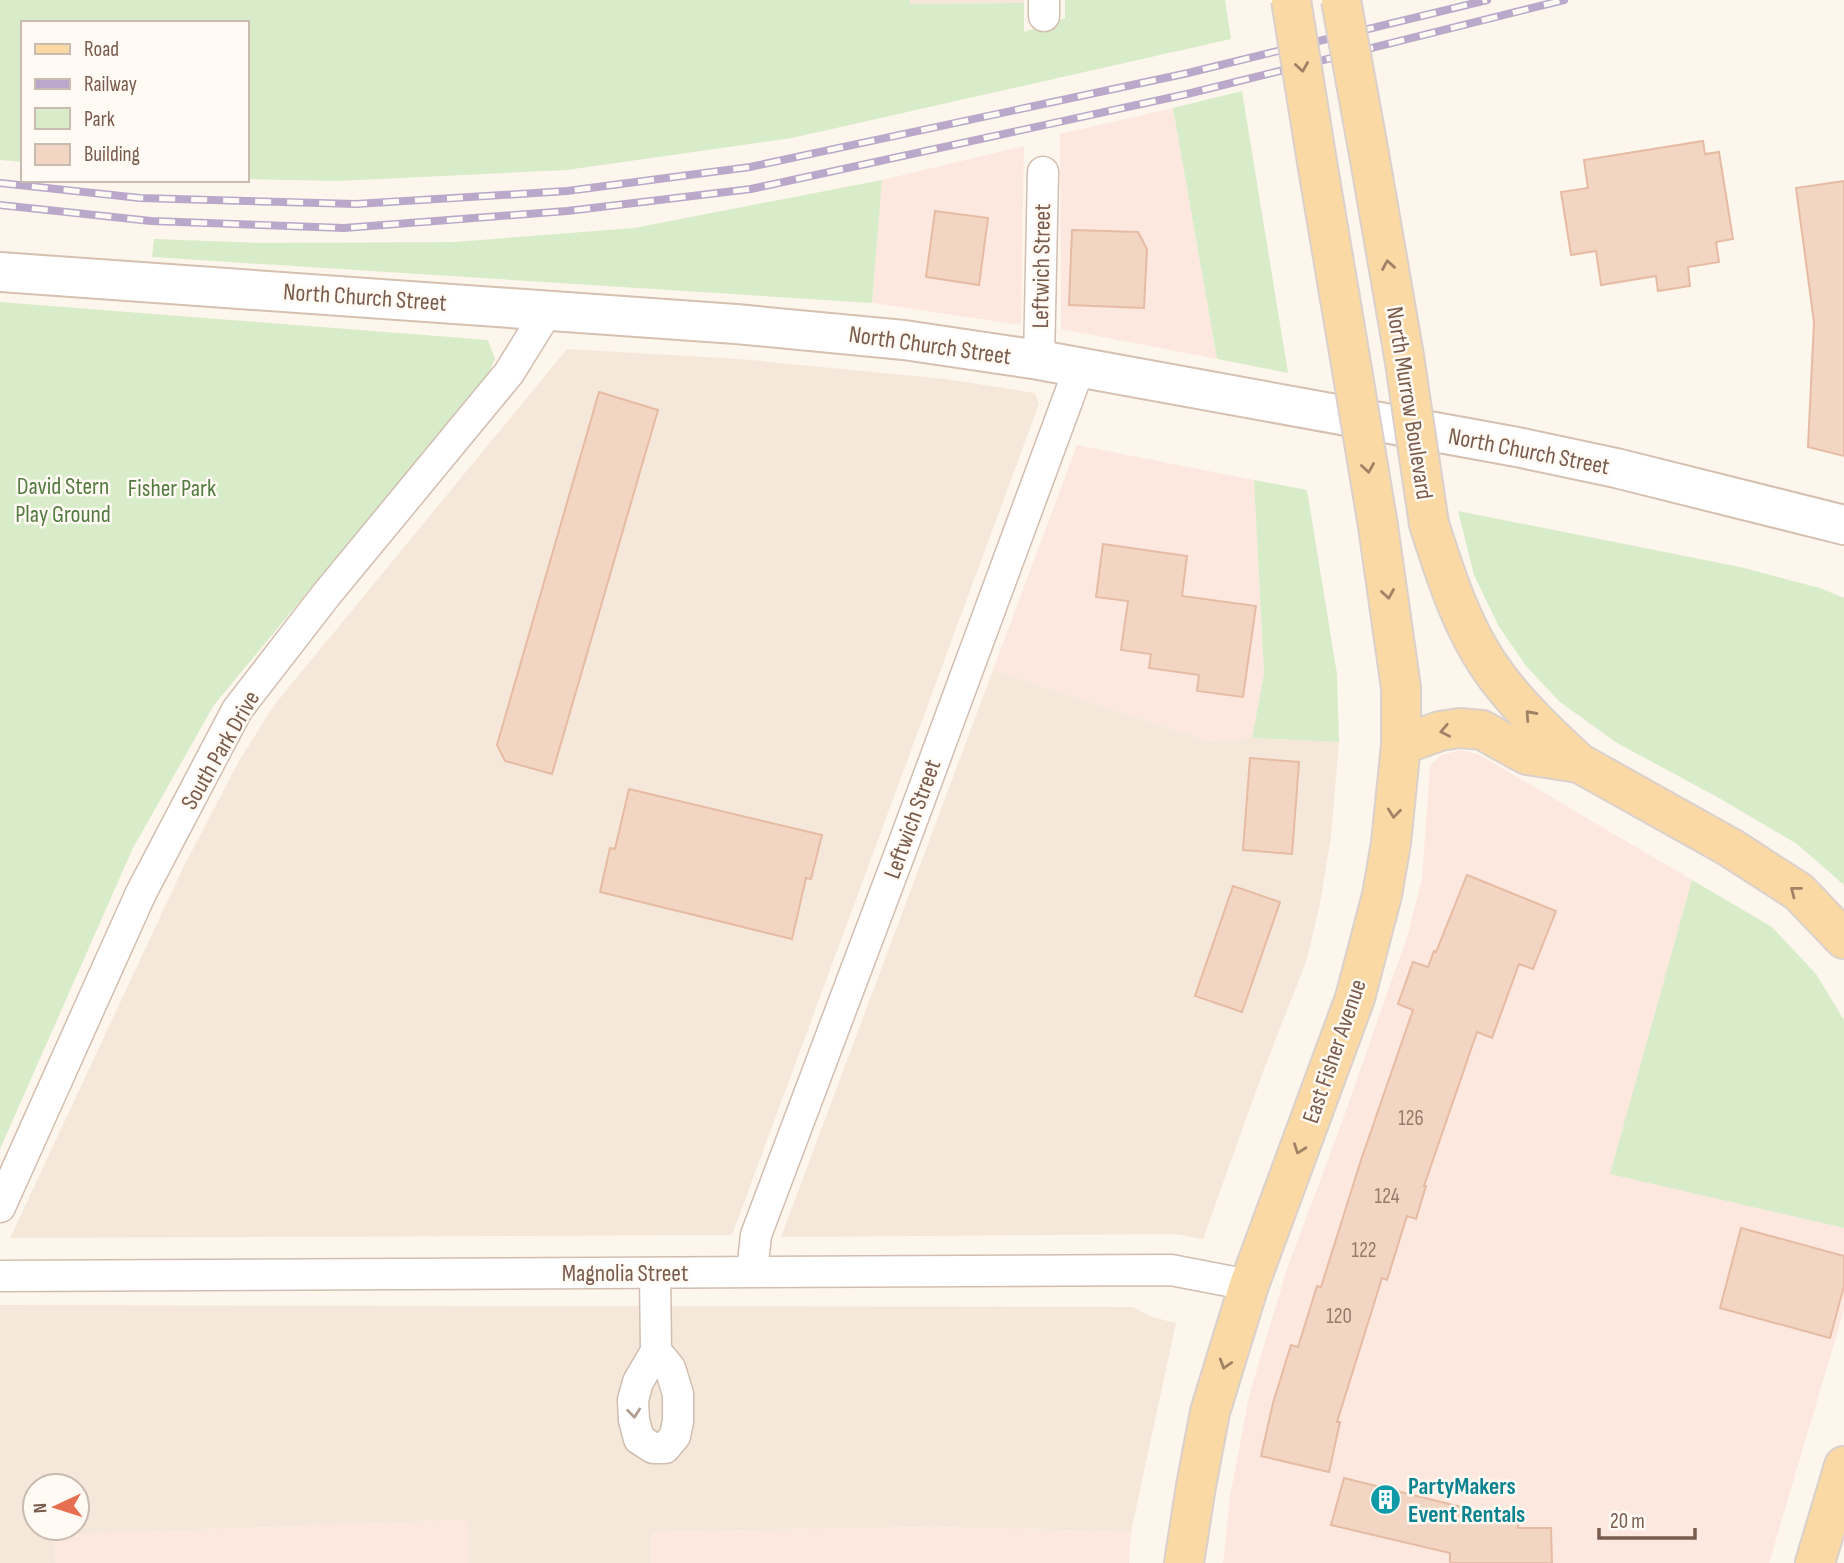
<svg xmlns="http://www.w3.org/2000/svg" width="1844" height="1563" viewBox="0 0 1844 1563" font-family="'Sofia Sans Condensed',sans-serif">
	<style>
		.residential { fill: #f5e8da; fill-rule: evenodd }
		.commercial { fill: #fde8e0 }
		.green { fill: #d8ecc9 }
		.building { fill: #f3d5c3; stroke: #e6bba3; stroke-width: 2 }
		.lines { fill: none; stroke-linecap: round; stroke-linejoin: round }
		.street-casing { stroke: #d1beb0; stroke-width: 33 }
		.secondary-casing { stroke: #d6c0b0; stroke-width: 42 }
		.primary-casing { stroke: #dad1cd; stroke-width: 42 }
		.street { stroke: #fff; stroke-width: 30 }
		.secondary { stroke: #fff; stroke-width: 38 }
		.primary { stroke: #fbd9a5; stroke-width: 38 }
		.rail-casing { stroke: #b9a8c9; stroke-width: 8 }
		.rail { stroke: #fffaf3; stroke-width: 5; stroke-dasharray: 16; stroke-linecap: butt }
		.primary-bridge-casing { stroke: #dad1cd; stroke-width: 42; stroke-linecap: butt }
		.primary-bridge { stroke: #fbd9a5; stroke-width: 38 }
		.oneway { stroke: #a18267 }
		.oneway2 { stroke: #af9d94 }
		.labels { text-anchor: middle; stroke-width: 5; stroke-linejoin: round; paint-order: stroke }
		.number-label { font-size: 21px; fill: #987a6a }
		.street-label { font-size: 24px; fill: #7a5c4d; stroke: #fffaf3 }
		.park-label { font-size: 24px; fill: #537a41; stroke: #fffaf3 }
		.culture-label { font-size: 24px; font-weight: bold; fill: #0d838f; stroke: #fffaf3; text-anchor: start }
	</style>
	<rect width="100%" height="100%" fill="#fdf6ec"/>
	<!-- residential -->
	<g class="residential">
		<polygon points="909,0 1024,0 1024,3 909,4"/>
		<polygon points="567,349 740,359 945,379 1035,393 1039,404 732,1235 10,1238 183,868 239,761 275,704"/>
		<polygon points="993,670 1209,741 1252,738 1339,742 1331,836 1320,904 1306,962 1264,1069 1203,1239 1175,1234 781,1237"/>
		<path d="M 0,1305 L 1133,1307 L 1152,1317 L 1176,1323 L 1131,1532 L 934,1527 L 651,1532 L 651,1563 L 468,1563 L 467,1520 L 55,1535 L 55,1563 L 0,1563 ZM 35,1486 L 77,1486 L 77,1528 L 35,1528 Z"/>
	</g>
	<!-- commercial -->
	<g class="commercial">
		<polygon points="1173,108 1217,359 1061,329 1060,134"/>
		<polygon points="1024,146 1021,325 872,303 882,180"/>
		<polygon points="1077,445 1254,480 1264,674 1252,738 1209,741 993,670"/>
		<polygon points="1461,750 1480,755 1692,880 1611,1173 1844,1228 1844,1310 1769,1563 1223,1563 1230,1497 1249,1396 1288,1266 1338,1133 1408,934 1422,879 1430,766 1441,755"/>
		<polygon points="467,1520 468,1563 55,1563 54,1535"/>
		<polygon points="934,1527 1131,1532 1129,1563 651,1563 651,1532"/>
	</g>
	<!-- green -->
	<g class="green">
		<polygon points="0,0 909,0 910,4 1024,3 1024,32 1065,18 1065,0 1225,0 1231,39 792,138 566,170 338,181 247,179 247,23 23,23 23,162 0,160"/>
		<polygon points="1242,91 1288,373 1217,359 1173,108"/>
		<polygon points="882,180 872,303 152,257 154,239 262,243 455,242 634,228"/>
		<polygon points="0,302 488,340 495,359 488,374 214,705 133,848 0,1149"/>
		<polygon points="1254,480 1307,490 1337,674 1339,742 1252,738 1264,674"/>
		<polygon points="1458,511 1740,567 1820,588 1844,598 1844,885 1797,844 1719,798 1617,743 1560,702 1526,666 1498,625 1474,575"/>
		<polygon points="1692,880 1772,927 1816,974 1844,1020 1844,1228 1610,1174"/>
	</g>
	<!-- building -->
	<g class="building">
		<polygon points="1703,141 1705,154 1719,152 1733,239 1716,242 1719,262 1688,267 1690,286 1658,291 1656,276 1601,285 1596,251 1571,255 1561,192 1588,188 1584,160"/>
		<polygon points="1844,181 1844,456 1808,447 1814,322 1796,188"/>
		<polygon points="935,211 988,218 979,285 926,277"/>
		<polygon points="1072,230 1138,232 1147,249 1144,308 1069,305"/>
		<polygon points="599,392 658,410 552,774 505,761 497,745"/>
		<polygon points="1103,544 1187,556 1182,596 1256,606 1243,697 1197,691 1199,675 1149,668 1151,654 1121,650 1128,601 1096,597"/>
		<polygon points="1250,758 1299,762 1292,854 1243,850"/>
		<polygon points="629,789 822,835 811,879 806,878 792,939 600,892 610,848 615,849"/>
		<polygon points="1467,875 1556,911 1533,969 1519,964 1492,1038 1477,1032 1424,1186 1426,1186 1416,1219 1407,1216 1387,1280 1382,1278 1337,1422 1340,1422 1329,1472 1261,1456 1273,1403 1291,1345 1298,1347 1317,1286 1321,1287 1361,1160 1413,1010 1398,1004 1413,962 1428,967 1434,951 1436,952"/>
		<polygon points="1233,886 1280,902 1242,1012 1195,996"/>
		<polygon points="1741,1228 1844,1256 1844,1286 1830,1338 1720,1308"/>
		<polygon points="1344,1478 1518,1521 1518,1528 1551,1528 1552,1563 1450,1563 1450,1553 1331,1525"/>
	</g>
	<g class="lines">
		<defs>
			<g id="street">
				<polyline points="1044,16 1044,0"/>
				<polyline points="1039,360 1043,172"/>
				<polyline points="0,1207 141,893 237,710 326,595 509,373 548,310"/>
				<polyline points="752,1271 756,1235 903,845 1079,369"/>
				<polyline points="655,1273 656,1351 638,1382 633,1400 634,1420 639,1439 653,1448 665,1448 675,1436 678,1421 678,1394 670,1368 656,1351"/>
				<polyline points="0,1276 1171,1270 1249,1285"/>
			</g>
			<polyline id="secondary" points="0,272 736,324 904,340 1039,360 1517,447 1616,468 1844,525"/>
			<g id="primary">
				<polyline points="1369,154 1404,356"/>
				<polyline points="1318,168 1349,352"/>
				<path d="M 1429,524 C 1446,577 1463,632 1497,677 C 1521,709 1550,736 1579,763"/>
				<polyline points="1401,745 1440,731 1460,728 1482,730 1527,755 1579,763 1731,848 1799,892 1844,939"/>
				<polyline points="1184,1563 1196,1486 1210,1412 1249,1285 1355,998 1382,895 1391,843 1401,745 1401,688 1378,526"/>
				<polyline points="1815,1563 1844,1466"/>
			</g>
		</defs>
		<!-- street casing -->
		<use href="#street" class="street-casing"/>
		<!-- secondary casing -->
		<use href="#secondary" class="secondary-casing"/>
		<!-- primary casing -->
		<use href="#primary" class="primary-casing"/>
		<!-- street -->
		<use href="#street" class="street"/>
		<!-- secondary -->
		<use href="#secondary" class="secondary"/>
		<!-- primary -->
		<use href="#primary" class="primary"/>
		<defs>
			<g id="rail">
				<polyline points="0,183 140,198 356,204 567,191 750,167 1188,73 1487,0"/>
				<polyline points="0,205 151,221 344,228 567,211 751,189 1187,94 1564,0"/>
			</g>
		</defs>
		<!-- rail casing -->
		<use href="#rail" class="rail-casing"/>
		<!-- rail -->
		<use href="#rail" class="rail"/>
		<defs>
			<g id="primary-bridge">
				<polyline points="1291,0 1318,168"/>
				<polyline points="1341,0 1369,154"/>
				<polyline points="1349,352 1378,526"/>
				<polyline points="1404,356 1429,524"/>
			</g>
		</defs>
		<!-- primary-bridge casing -->
		<use href="#primary-bridge" class="primary-bridge-casing"/>
		<!-- primary-bridge -->
		<use href="#primary-bridge" class="primary-bridge"/>
	</g>
	<!-- one-way arrows -->
	<defs><path id="oneway-chevron" d="M-2-3.5L2.5 0L-2 3.5" fill="none" stroke-width="1.6" stroke-linecap="round" stroke-linejoin="round" transform="scale(1.75)"/></defs>
	<g class="oneway">
		<use href="#oneway-chevron" transform="translate(1302 67) rotate(81)"/>
		<use href="#oneway-chevron" transform="translate(1388 265) rotate(-100)"/>
		<use href="#oneway-chevron" transform="translate(1368 468) rotate(81)"/>
		<use href="#oneway-chevron" transform="translate(1388 594) rotate(81)"/>
		<use href="#oneway-chevron" transform="translate(1530 715) rotate(-132)"/>
		<use href="#oneway-chevron" transform="translate(1445 731) rotate(169)"/>
		<use href="#oneway-chevron" transform="translate(1394 813) rotate(96)"/>
		<use href="#oneway-chevron" transform="translate(1795 891) rotate(-142)"/>
		<use href="#oneway-chevron" transform="translate(1299 1149) rotate(110)"/>
		<use href="#oneway-chevron" transform="translate(1225 1364) rotate(107)"/>
	</g>
	<use class="oneway2" href="#oneway-chevron" transform="translate(634 1413) rotate(84)"/>
	<!-- icons -->
	<defs>
		<symbol id="building-disc" viewBox="-11 -11 22 22"><circle r="9.5" fill="#0f9aa8" stroke="#fffaf3"/><path d="M-4-6H4V6H1V3H-1V6H-4ZM-2.5-4.3h1.7v1.8h-1.7ZM.8-4.3h1.7v1.8H.8ZM-2.5-1h1.7V.8h-1.7ZM.8-1h1.7V.8H.8Z" fill="#fff"/></symbol>
	</defs>
	<g fill-rule="evenodd">
		<use href="#building-disc" x="1368" y="1482" width="35" height="35"/>
	</g>
	<g class="labels">
		<!-- number labels -->
		<g class="number-label">
			<text x="1411" y="1125">126</text>
			<text x="1387" y="1203">124</text>
			<text x="1364" y="1257">122</text>
			<text x="1339" y="1323">120</text>
		</g>
		<!-- street labels -->
		<g class="street-label">
			<text transform="translate(1041 266) rotate(-89)" y="8">Leftwich Street</text>
			<text transform="translate(365 297) rotate(4)" y="8">North Church Street</text>
			<text transform="translate(930 345) rotate(8)" y="8">North Church Street</text>
			<text transform="translate(1410 403) rotate(81)" y="8">North Murrow Boulevard</text>
			<text transform="translate(1529 451) rotate(11)" y="8">North Church Street</text>
			<text transform="translate(220 750) rotate(-60)" y="8">South Park Drive</text>
			<text transform="translate(912 819) rotate(-70)" y="8">Leftwich Street</text>
			<text transform="translate(1334 1051) rotate(-71)" y="8">East Fisher Avenue</text>
			<text x="625" y="1281">Magnolia Street</text>
		</g>
		<!-- park labels -->
		<g class="park-label">
			<text x="63" y="494">David Stern<tspan x="63" dy="28">Play Ground</tspan></text>
			<text x="172" y="496">Fisher Park</text>
		</g>
		<!-- culture labels -->
		<g class="culture-label">
			<text x="1408" y="1494">PartyMakers<tspan x="1408" dy="28">Event Rentals</tspan></text>
		</g>
	</g>
	<!-- legend -->
	<rect x="21" y="21" width="228" height="161" fill="#fffaf3" stroke="#cabbb1" stroke-width="2"/>
	<rect x="35" y="44" width="35" height="10" fill="#fbd9a5" stroke="#cabbb1" stroke-width="2"/>
	<text x="84" y="56" font-size="21" fill="#7a5c4d">Road</text>
	<rect x="35" y="79" width="35" height="10" fill="#b9a8c9" stroke="#cabbb1" stroke-width="2"/>
	<text x="84" y="91" font-size="21" fill="#7a5c4d">Railway</text>
	<rect x="35" y="108" width="35" height="21" fill="#d8ecc9" stroke="#cabbb1" stroke-width="2"/>
	<text x="84" y="126" font-size="21" fill="#7a5c4d">Park</text>
	<rect x="35" y="144" width="35" height="21" fill="#f3d5c3" stroke="#cabbb1" stroke-width="2"/>
	<text x="84" y="161" font-size="21" fill="#7a5c4d">Building</text>
	<!-- north arrow -->
	<g transform="translate(56 1507) rotate(266)"><circle r="33" fill="#fffaf3" stroke="#cabbb1" stroke-width="2"/>
	<path d="M0-5L12 26L0 18L-12 26Z" fill="#e76f51"/>
	<text y="-10" font-size="19" font-weight="bold" text-anchor="middle" fill="#7a5c4d">N</text>
	</g>
	<!-- scale -->
	<path d="M1599 1528v10h96v-10" fill="none" stroke="#7a5c4d" stroke-width="3.5"/>
	<text x="1610" y="1528" font-size="21" fill="#7a5c4d" stroke="#fffaf3" stroke-width="5" paint-order="stroke">20 m</text>
</svg>
